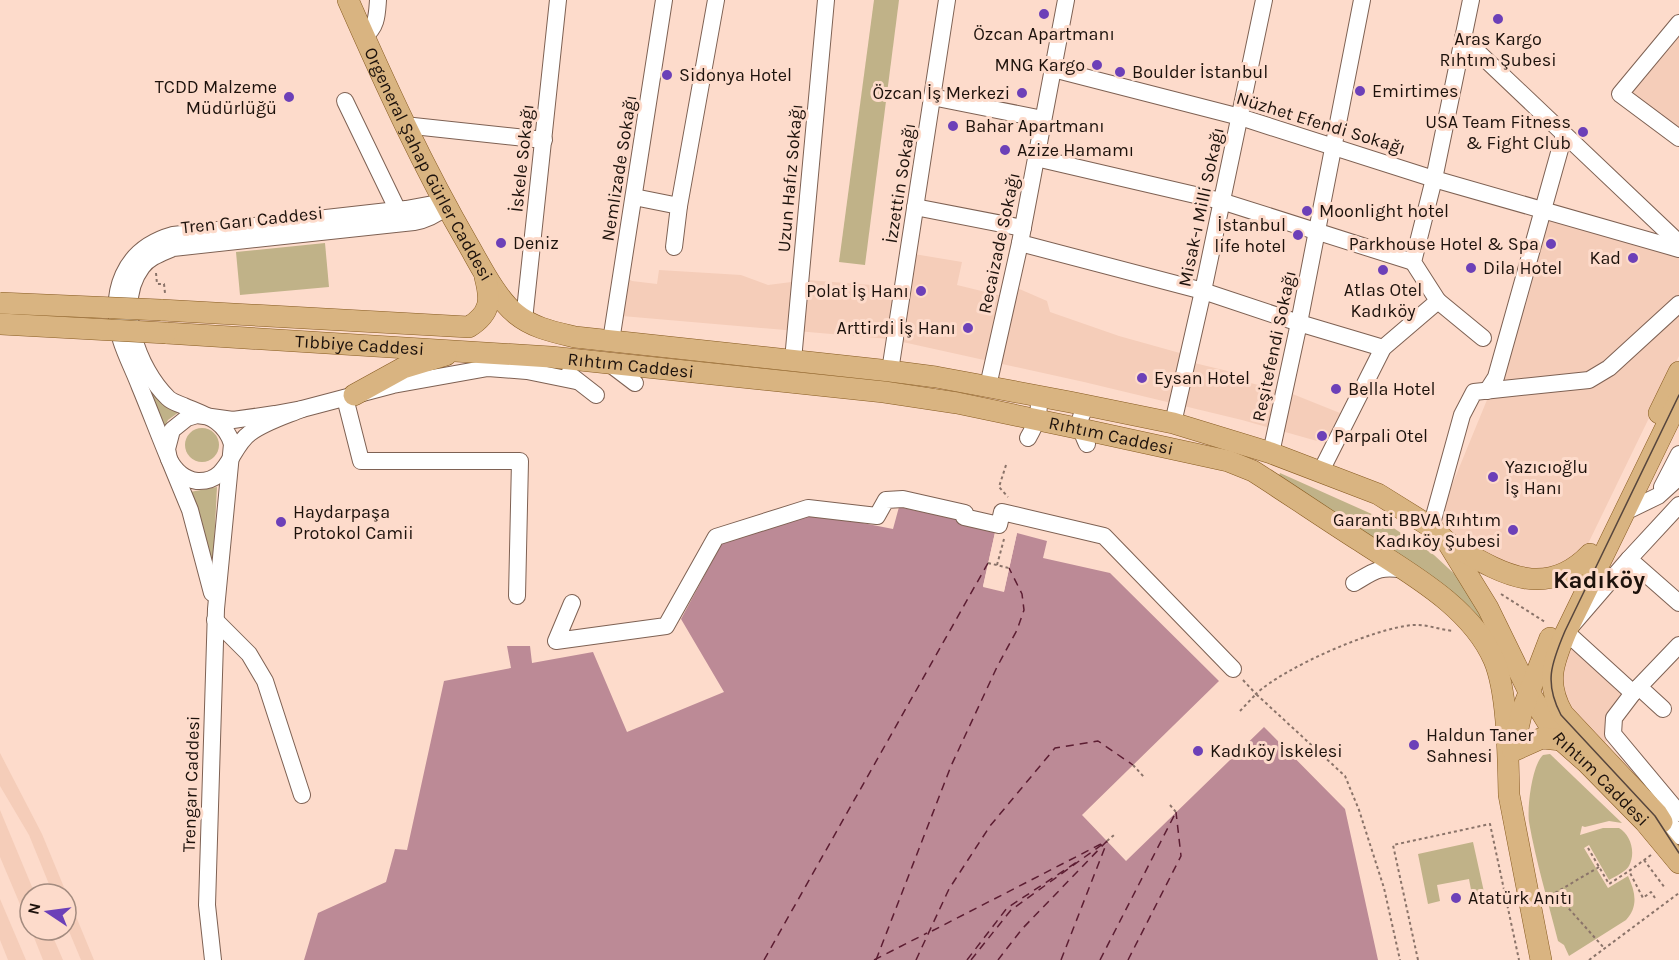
<svg xmlns="http://www.w3.org/2000/svg" width="1679" height="960" viewBox="0 0 1679 960" font-family="Karla,sans-serif">
	<style>
		.built { fill: #f5cdb9 }
		.green { fill: #c0b288 }
		.water { fill: #bc8a96 }
		.pier { fill: #fddbcb }
		.lines { fill: none; stroke-linecap: round; stroke-linejoin: round }
		.ferry { stroke: #5c1d32; stroke-width: 1.5; stroke-dasharray: 8 6; stroke-linecap: butt }
		.minor-casing { stroke: #7e6153; stroke-width: 18 }
		.major-casing { stroke: #875b21; stroke-width: 22 }
		.path { stroke: #8a7369; stroke-width: 2; stroke-dasharray: 3 3; stroke-linecap: butt }
		.minor { stroke: #fff; stroke-width: 16 }
		.major { stroke: #d9b481; stroke-width: 21 }
		.tram { stroke: #57463d; stroke-width: 1.5 }
		.major-bridge-casing { stroke: #875b21; stroke-width: 22; stroke-linecap: butt }
		.major-bridge { stroke: #d9b481; stroke-width: 21 }
		.poi-dot { fill: #6c40b8; stroke: #fddbcb; stroke-width: 2 }
		.labels { text-anchor: middle; stroke-width: 6; stroke-linejoin: round; paint-order: stroke }
		.poi-label { font-size: 18px; fill: #1d120c; stroke: #fddbcb; text-anchor: start }
		.street-label { font-size: 18px; fill: #1d120c; stroke: #fddbcb }
		.district-label { font-size: 24px; font-weight: bold; fill: #1d120c; stroke: #fddbcb }
	</style>
	<rect width="100%" height="100%" fill="#fddbcb"/>
	<!-- built -->
	<g class="built">
		<polygon points="1679,29 1679,133 1626,94"/>
		<polygon points="1544,216 1679,253 1679,299 1587,376 1494,386"/>
		<polygon points="902,252 962,262 957,285 1002,296 1008,284 1047,301 1050,312 1119,336 1187,355 1186,361 1240,374 1239,380 1290,393 1355,419 1342,448 1242,420 1084,382 889,339 622,316 627,278 632,281 657,284 659,270 741,275 768,285 807,280 897,287"/>
		<polygon points="1679,309 1679,356 1585,550 1571,566 1514,573 1436,524 1489,395 1590,383"/>
		<polygon points="1570,640 1628,694 1610,737 1600,748 1559,691"/>
		<polygon points="0,753 42,834 94,960 81,960 66,924 66,894 53,894 29,835 0,786"/>
		<polygon points="0,810 35,894 30,894 30,928 0,857"/>
		<polygon points="0,899 26,960 8,960 0,940"/>
		<polygon points="31,930 50,930 63,960 43,960"/>
	</g>
	<!-- green -->
	<g class="green">
		<polygon points="874,0 899,0 865,265 839,262"/>
		<polygon points="325,243 329,287 240,295 236,252"/>
		<polygon points="142,375 179,412 168,420 164,428"/>
		<circle cx="202" cy="445" r="17"/>
		<polygon points="1280,473 1374,515 1434,555 1462,581 1504,652 1471,608 1462,601 1278,478"/>
		<polygon points="217,487 213,566 190,492"/>
		<path d="M 1550,754 L 1622,823 L 1609,821 L 1585,827 L 1582,826 L 1580,835 L 1603,828 L 1619,828 C 1631,835 1636,853 1629,866 C 1625,872 1616,876 1609,880 L 1589,845 L 1584,848 L 1608,888 L 1628,876 C 1635,891 1639,906 1626,920 L 1569,956 L 1564,945 L 1558,941 C 1548,901 1536,862 1529,822 C 1527,807 1532,765 1543,755 Z"/>
		<polygon points="1473,842 1484,892 1472,895 1469,879 1437,885 1440,901 1428,904 1418,854"/>
	</g>
	<!-- water -->
	<polygon class="water" points="899,507 996,528 983,586 1004,591 1017,533 1047,541 1043,558 1110,573 1219,681 1082,815 1126,861 1264,727 1345,809 1378,960 304,960 318,913 386,882 395,849 407,850 444,681 511,668 507,646 530,646 532,663 593,652 627,732 724,692 681,619 723,541 812,513 893,529"/>
	<!-- pier -->
	<polygon class="pier" points="996,528 999,529 986,584 1001,588 1014,532 1017,533 1004,592 983,587"/>
	<g class="lines">
		<!-- ferry -->
		<g class="ferry">
			<polyline points="932,931 1101,844"/>
			<polyline points="764,960 988,563"/>
			<polyline points="874,960 927,933"/>
			<polyline points="876,960 951,766 997,667 1017,630 1024,610 1022,594 1009,568"/>
			<polyline points="916,960 949,889 990,826 1055,748 1098,741 1133,765"/>
			<polyline points="967,960 1007,908 1077,862"/>
			<polyline points="971,960 1011,910 1107,841 1022,929 998,960"/>
			<polyline points="1061,960 1107,842"/>
			<polyline points="1100,960 1176,812"/>
			<polyline points="1128,960 1181,856 1176,812"/>
		</g>
		<defs>
			<g id="minor">
				<polyline points="1679,23 1620,94 1679,138"/>
				<path d="M 364,36 C 377,28 377,14 378,0"/>
				<polyline points="1463,38 1679,243"/>
				<polyline points="1053,69 1240,117 1434,179 1679,249"/>
				<polyline points="932,97 1043,119"/>
				<polyline points="345,101 402,219"/>
				<polyline points="404,125 544,140"/>
				<polyline points="1036,158 1221,201 1413,262"/>
				<polyline points="634,197 679,206 716,0"/>
				<polyline points="915,207 1023,228"/>
				<polyline points="1020,243 1203,291 1299,323 1383,348"/>
				<polyline points="674,247 679,206"/>
				<polyline points="1438,301 1483,338"/>
				<polyline points="524,320 558,0"/>
				<polyline points="611,341 664,0"/>
				<polyline points="793,360 826,0"/>
				<polyline points="610,364 635,383"/>
				<polyline points="890,371 947,0"/>
				<polyline points="569,374 596,395"/>
				<polyline points="988,386 1020,243 1066,0"/>
				<polyline points="1487,391 1496,377 1564,135"/>
				<polyline points="345,398 361,461 520,461 517,596"/>
				<path d="M 302,409 C 285,416 265,422 250,433 C 230,447 229,483 197,481 C 183,479 175,471 169,459 C 159,435 150,411 140,387 C 134,371 126,356 121,340 C 108,292 123,249 173,235 L 406,209 L 433,204 L 446,207"/>
				<polyline points="1173,423 1203,291 1264,0"/>
				<path d="M 1028,438 C 1036,424 1041,413 1038,396"/>
				<path d="M 1087,444 C 1080,428 1075,420 1088,406"/>
				<polyline points="1271,453 1299,323 1362,0"/>
				<polyline points="1321,471 1383,348 1438,301 1413,262 1434,179 1471,0"/>
				<polyline points="1662,487 1679,454"/>
				<polyline points="1625,512 1658,496 1679,477"/>
				<polyline points="1431,527 1462,415 1474,392 1589,380 1609,368 1679,304"/>
				<polyline points="1629,559 1679,603"/>
				<path d="M 1354,583 C 1373,572 1380,565 1403,570"/>
				<polyline points="212,593 190,510 169,459 167,449 172,430 187,418 197,415 233,420 275,414 302,409 393,385 488,368 527,371 576,381"/>
				<polyline points="572,603 556,641 666,626 716,537 808,508 877,516 886,500 903,499 965,513 964,517 999,525 1002,512 1104,536 1233,669"/>
				<polyline points="215,620 249,654 265,681 302,795"/>
				<polyline points="1679,645 1633,693 1614,718 1613,734 1679,813"/>
				<polyline points="1639,687 1663,709"/>
				<polyline points="1633,693 1566,632 1629,559 1679,505"/>
				<polyline points="1658,807 1679,836"/>
				<path d="M 213,960 L 207,905 L 216,609 L 232,444 C 225,420 205,415 184,406 C 179,404 172,402 168,398 C 138,369 114,304 142,267 C 149,257 162,253 173,248 L 414,222 C 427,220 436,215 446,207"/>
			</g>
			<g id="major">
				<path id="s1" d="M 348,0 C 385,84 423,167 469,246 C 481,267 497,299 516,314 C 533,328 554,332 575,337 L 890,371 L 936,377 L 1070,402 L 1173,423 L 1271,453 L 1378,494 L 1431,527 L 1448,543 L 1488,608 L 1529,692 L 1548,723 L 1561,740 L 1587,763 L 1645,822 L 1679,863"/>
				<path d="M 161,310 L 469,327 C 491,313 491,300 485,277"/>
				<path id="s2" d="M 166,333 L 551,357 L 884,392 L 957,403 L 1081,429 L 1228,461 L 1253,471 C 1289,494 1324,518 1360,541 C 1407,572 1471,606 1494,660 C 1508,693 1508,758 1509,795 L 1541,960"/>
				<polyline points="354,395 403,368 446,355"/>
				<polyline points="1659,413 1679,372"/>
				<path d="M 1452,545 C 1498,571 1544,602 1590,554"/>
				<polyline points="1513,750 1522,711 1550,638"/>
				<polyline points="1513,751 1542,738 1561,740"/>
				<path d="M 1662,822 L 1657,814 L 1563,714 C 1545,683 1553,663 1566,632 L 1679,400"/>
			</g>
		</defs>
		<!-- minor casing -->
		<use href="#minor" class="minor-casing"/>
		<!-- major casing -->
		<use href="#major" class="major-casing"/>
		<!-- path -->
		<g class="path">
			<polyline points="156,273 157,284 164,284 165,293"/>
			<polyline points="1006,465 999,487 1008,497"/>
			<polyline points="988,563 1009,568"/>
			<polyline points="997,565 1004,539"/>
			<polyline points="1501,594 1545,622"/>
			<path d="M 1243,680 L 1256,694 C 1283,668 1374,628 1413,625 C 1427,624 1440,630 1454,631"/>
			<polyline points="1240,711 1256,694 1345,776 1359,810 1384,888 1400,960"/>
			<polyline points="1133,765 1144,777"/>
			<polyline points="1170,805 1176,812"/>
			<polyline points="1107,841 1114,835"/>
			<polyline points="1588,848 1609,884 1629,871"/>
			<polyline points="1651,855 1629,871 1643,898 1651,892 1655,898"/>
			<polyline points="1644,860 1665,888"/>
			<polyline points="1599,867 1555,893 1604,948"/>
			<polyline points="1418,960 1393,845 1490,824 1519,960"/>
			<polyline points="1589,960 1679,893"/>
		</g>
		<!-- minor -->
		<use href="#minor" class="minor"/>
		<!-- major -->
		<use href="#major" class="major"/>
		<!-- tram -->
		<path class="tram" d="M 1679,395 L 1565,631 C 1551,664 1544,683 1561,715 L 1655,816 L 1679,853"/>
		<defs>
			<g id="major-bridge">
				<polyline points="0,303 161,310"/>
				<polyline points="0,324 166,333"/>
			</g>
		</defs>
		<!-- major-bridge casing -->
		<use href="#major-bridge" class="major-bridge-casing"/>
		<!-- major-bridge -->
		<use href="#major-bridge" class="major-bridge"/>
	</g>
	<!-- markers -->
	<g class="poi-dot">
		<circle cx="1044" cy="14" r="6"/>
		<circle cx="1498" cy="19" r="6"/>
		<circle cx="1097" cy="65" r="6"/>
		<circle cx="1120" cy="72" r="6"/>
		<circle cx="667" cy="75" r="6"/>
		<circle cx="1360" cy="91" r="6"/>
		<circle cx="1022" cy="93" r="6"/>
		<circle cx="289" cy="97" r="6"/>
		<circle cx="953" cy="126" r="6"/>
		<circle cx="1583" cy="132" r="6"/>
		<circle cx="1005" cy="150" r="6"/>
		<circle cx="1307" cy="211" r="6"/>
		<circle cx="1298" cy="235" r="6"/>
		<circle cx="501" cy="243" r="6"/>
		<circle cx="1551" cy="244" r="6"/>
		<circle cx="1633" cy="258" r="6"/>
		<circle cx="1471" cy="268" r="6"/>
		<circle cx="1383" cy="270" r="6"/>
		<circle cx="921" cy="291" r="6"/>
		<circle cx="968" cy="328" r="6"/>
		<circle cx="1142" cy="378" r="6"/>
		<circle cx="1336" cy="389" r="6"/>
		<circle cx="1322" cy="436" r="6"/>
		<circle cx="1493" cy="477" r="6"/>
		<circle cx="281" cy="522" r="6"/>
		<circle cx="1513" cy="530" r="6"/>
		<circle cx="1414" cy="745" r="6"/>
		<circle cx="1198" cy="751" r="6"/>
		<circle cx="1456" cy="898" r="6"/>
	</g>
	<g class="labels">
		<!-- poi labels -->
		<g class="poi-label">
			<text x="1044" y="40" text-anchor="middle">Özcan Apartmanı</text>
			<text x="1498" y="45" text-anchor="middle">Aras Kargo<tspan x="1498" dy="21">Rıhtım Şubesi</tspan></text>
			<text x="1085" y="71" text-anchor="end">MNG Kargo</text>
			<text x="1132" y="78">Boulder İstanbul</text>
			<text x="679" y="81">Sidonya Hotel</text>
			<text x="277" y="93" text-anchor="end">TCDD Malzeme<tspan x="277" dy="21">Müdürlüğü</tspan></text>
			<text x="1372" y="97">Emirtimes</text>
			<text x="1010" y="99" text-anchor="end">Özcan İş Merkezi</text>
			<text x="1571" y="128" text-anchor="end">USA Team Fitness<tspan x="1571" dy="21">&amp; Fight Club</tspan></text>
			<text x="965" y="132">Bahar Apartmanı</text>
			<text x="1017" y="156">Azize Hamamı</text>
			<text x="1319" y="217">Moonlight hotel</text>
			<text x="1286" y="231" text-anchor="end">İstanbul<tspan x="1286" dy="21">life hotel</tspan></text>
			<text x="513" y="249">Deniz</text>
			<text x="1539" y="250" text-anchor="end">Parkhouse Hotel &amp; Spa</text>
			<text x="1621" y="264" text-anchor="end">Kad</text>
			<text x="1483" y="274">Dila Hotel</text>
			<text x="1383" y="296" text-anchor="middle">Atlas Otel<tspan x="1383" dy="21">Kadıköy</tspan></text>
			<text x="909" y="297" text-anchor="end">Polat İş Hanı</text>
			<text x="956" y="334" text-anchor="end">Arttirdi İş Hanı</text>
			<text x="1154" y="384">Eysan Hotel</text>
			<text x="1348" y="395">Bella Hotel</text>
			<text x="1334" y="442">Parpali Otel</text>
			<text x="1505" y="473">Yazıcıoğlu<tspan x="1505" dy="21">İş Hanı</tspan></text>
			<text x="293" y="518">Haydarpaşa<tspan x="293" dy="21">Protokol Camii</tspan></text>
			<text x="1501" y="526" text-anchor="end">Garanti BBVA Rıhtım<tspan x="1501" dy="21">Kadıköy Şubesi</tspan></text>
			<text x="1426" y="741">Haldun Taner<tspan x="1426" dy="21">Sahnesi</tspan></text>
			<text x="1210" y="757">Kadıköy İskelesi</text>
			<text x="1468" y="904">Atatürk Anıtı</text>
		</g>
		<!-- street labels -->
		<g class="street-label">
			<text transform="translate(1321 123) rotate(17)" y="6">Nüzhet Efendi Sokağı</text>
			<text transform="translate(522 158) rotate(-84)" y="6">İskele Sokağı</text>
			<text dy="6" stroke="none"><textPath href="#s1" startOffset="183">Orgeneral Şahap Gürler Caddesi</textPath></text>
			<text transform="translate(619 168) rotate(-81)" y="6">Nemlizade Sokağı</text>
			<text transform="translate(790 178) rotate(-85)" y="6">Uzun Hafız Sokağı</text>
			<text transform="translate(900 183) rotate(-81)" y="6">İzzettin Sokağı</text>
			<text transform="translate(1201 207) rotate(-78)" y="6">Misak-ı Milli Sokağı</text>
			<text transform="translate(252 220) rotate(-6)" y="6">Tren Garı Caddesi</text>
			<text transform="translate(999 243) rotate(-78)" y="6">Recaizade Sokağı</text>
			<text dy="6" stroke="none"><textPath href="#s2" startOffset="194">Tıbbiye Caddesi</textPath></text>
			<text transform="translate(1274 346) rotate(-78)" y="6">Reşitefendi Sokağı</text>
			<text dy="6" stroke="none"><textPath href="#s2" startOffset="466">Rıhtım Caddesi</textPath></text>
			<text dy="6" stroke="none"><textPath href="#s2" startOffset="952">Rıhtım Caddesi</textPath></text>
			<text dy="6" stroke="none"><textPath href="#s1" startOffset="1612">Rıhtım Caddesi</textPath></text>
			<text transform="translate(191 784) rotate(-88)" y="6">Trengarı Caddesi</text>
		</g>
		<!-- district labels -->
		<g class="district-label">
			<text x="1599" y="588">Kadıköy</text>
		</g>
	</g>
	<!-- north arrow -->
	<g transform="translate(48 912) rotate(283)"><circle r="28" fill="#fddbcb" stroke="#a38b7f" stroke-width="1.5"/>
	<path d="M0-4.5L10 22L0 15L-10 22Z" fill="#6c40b8"/>
	<text y="-9" font-size="16" font-weight="bold" text-anchor="middle" fill="#1d120c">N</text>
	</g>
</svg>
